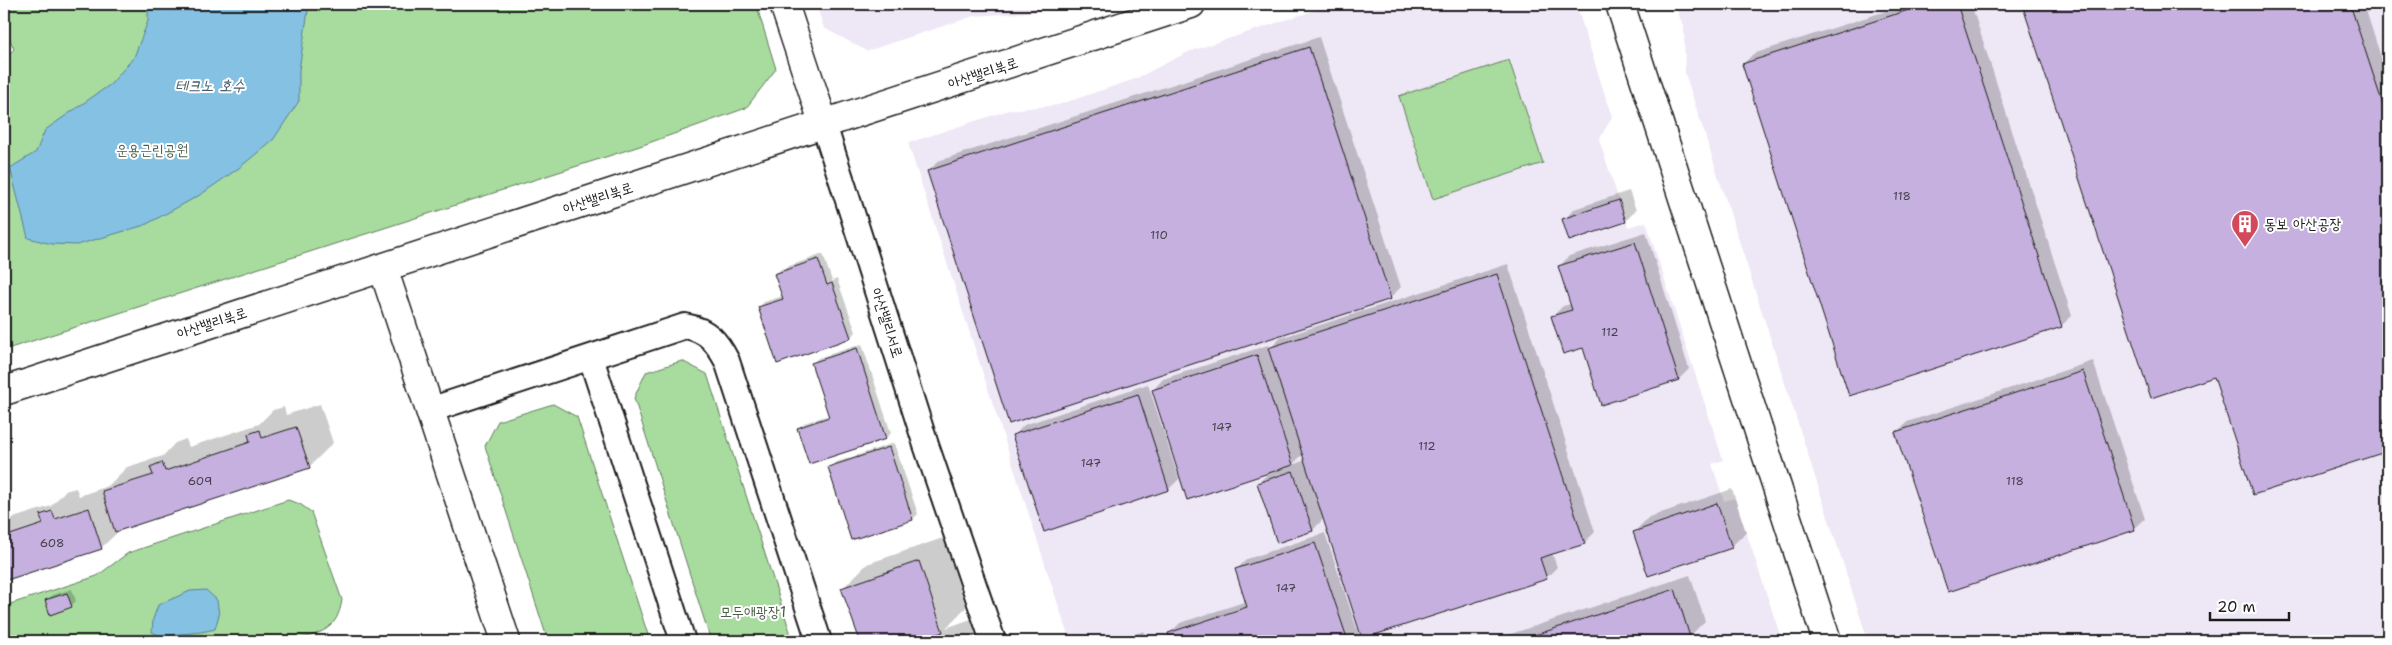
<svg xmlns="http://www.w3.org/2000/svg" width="2392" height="645" viewBox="0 0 2392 645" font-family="'Shantell Sans','Poor Story',sans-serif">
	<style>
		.built { fill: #eee7f5 }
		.green { fill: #a8dc9f; stroke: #627c5e }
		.water { fill: #84c1e3; stroke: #5a7f93 }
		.shadow { fill: #0003; fill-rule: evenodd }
		.building { fill: #c6b0df; stroke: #1c1c1c }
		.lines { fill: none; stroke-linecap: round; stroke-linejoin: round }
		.street-casing { stroke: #1c1c1c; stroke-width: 28 }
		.secondary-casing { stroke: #1c1c1c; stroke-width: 31 }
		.street { stroke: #fff; stroke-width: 24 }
		.secondary { stroke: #fff; stroke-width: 28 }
		.labels { text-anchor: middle; stroke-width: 4; stroke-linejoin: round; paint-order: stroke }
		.number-label { font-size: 12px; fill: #46414d }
		.street-label { font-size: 15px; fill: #1c1c1c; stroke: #fff }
		.park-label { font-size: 15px; fill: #4d5f4a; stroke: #fff }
		.poi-label { font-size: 15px; fill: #1c1c1c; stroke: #fff; text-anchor: start }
		.water-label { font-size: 16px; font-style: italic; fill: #465e6c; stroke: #fff }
	</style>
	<rect width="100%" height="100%" fill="#fff"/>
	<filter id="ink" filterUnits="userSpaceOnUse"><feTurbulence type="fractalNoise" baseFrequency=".02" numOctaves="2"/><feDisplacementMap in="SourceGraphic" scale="10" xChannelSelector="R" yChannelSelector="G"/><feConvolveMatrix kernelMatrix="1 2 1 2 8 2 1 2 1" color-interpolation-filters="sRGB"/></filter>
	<g filter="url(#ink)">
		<!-- built -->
		<g class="built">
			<polygon points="816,4 1057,4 1034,12 974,16 867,51 824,28"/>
			<polygon points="1334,4 1576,4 1612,117 1599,140 1628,227 1646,222 1723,460 1712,464 1724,501 1735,498 1782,641 1070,641 908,143 1009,110 1058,105 1135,79 1188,52"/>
			<polygon points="1675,4 2388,4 2388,641 1868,641 1685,73 1684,29"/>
		</g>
		<!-- green -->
		<g class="green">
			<polygon points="4,4 756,4 776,69 746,108 643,145 4,350 4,59 14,49 4,26"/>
			<polygon points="1509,60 1543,163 1433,199 1399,96"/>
			<polygon points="682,361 707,374 793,641 711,641 634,398 646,372"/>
			<polygon points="553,404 577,417 650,641 548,641 485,446 498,421"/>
			<path d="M 288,500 L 300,504 L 311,512 L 342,600 C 337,632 319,633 293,641 L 4,641 L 4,606 L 97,576 L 128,553 Z"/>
		</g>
		<!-- water -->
		<g class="water">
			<polygon points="148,4 309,4 299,70 299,101 273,140 239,168 200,195 145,225 77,245 52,244 28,238 10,168 36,152 45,130 111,84 134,57 148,21"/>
			<path d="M 206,590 L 217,600 L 219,615 L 215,629 C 197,634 180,633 162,637 L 152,632 L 153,619 L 158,605 L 190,591 Z"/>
		</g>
		<!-- shadow -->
		<g class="shadow">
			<polygon points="1908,4 1971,4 2072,316 2061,326 1743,64 1753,54"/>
			<polygon points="2023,4 2364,4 2388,79 2388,450 2254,494 2215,375 2152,396"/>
			<polygon points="1319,37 1401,287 1390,298 928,172 938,161"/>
			<polygon points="1629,191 1636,210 1626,221 1570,239 1564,220 1574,209"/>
			<polygon points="1646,232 1689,369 1679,379 1584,346 1552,317 1563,306 1571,304 1559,267 1569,256"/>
			<polygon points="823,254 832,281 837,279 856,332 851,337 759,308 764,302 783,296 776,274 781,269"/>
			<path d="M 1508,264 L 1595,532 L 1584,543 L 1552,553 L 1557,567 L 1546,578 L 1324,518 L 1313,530 L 1278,542 L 1258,483 L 1270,472 L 1153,390 L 1163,379 L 1268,345 L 1269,350 L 1280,338 ZM 1304,453 L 1306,460 L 1292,465 Z"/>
			<polygon points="862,344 891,433 886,438 799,428 804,423 829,415 813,363 818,358"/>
			<polygon points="2093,361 2145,519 2134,529 1897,432 1907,422"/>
			<polygon points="1148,384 1179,479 1169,489 1014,436 1024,425"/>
			<polygon points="320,404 333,443 309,467 122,528 101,548 4,580 4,521 51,506 65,491 76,488 79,496 108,486 127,467 163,456 175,443 186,439 189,447 259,424 273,410 284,407 286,415"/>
			<polygon points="894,443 918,514 913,519 829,468 834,463"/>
			<polygon points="1732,489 1746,532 1731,547 1634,532 1649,517"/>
			<polygon points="1325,533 1361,641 1172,641 1169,634 1180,623 1247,601 1236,570 1247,559"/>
			<polygon points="943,538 966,607 946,628 971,619 978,641 861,641 843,588 867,564"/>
			<polygon points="1690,575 1705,621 1690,636 1673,641 1489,641"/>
			<polygon points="72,589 76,601 71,606 47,600 52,595"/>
			<polygon points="1144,631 1147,641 1114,641"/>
		</g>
		<!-- building -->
		<g class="building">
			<polygon points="1927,4 1957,4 2062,327 1849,396 1742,64"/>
			<polygon points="2022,4 2350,4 2388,120 2388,451 2253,495 2214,377 2151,398"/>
			<polygon points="1309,47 1391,299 1009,424 927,171"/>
			<polygon points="1619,200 1626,222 1569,241 1562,219"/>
			<polygon points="1635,242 1679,380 1601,405 1583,348 1563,354 1551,316 1572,310 1558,266"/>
			<polygon points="818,259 827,285 832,283 851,338 777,364 758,307 783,299 774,274"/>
			<polygon points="1497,274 1585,544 1540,558 1547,579 1362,639 1268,348"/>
			<polygon points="857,348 886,439 809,464 797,428 829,417 811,363"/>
			<polygon points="1257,355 1293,465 1187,500 1152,390"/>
			<polygon points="2083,371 2135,530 1948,592 1895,432"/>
			<polygon points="1138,394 1169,490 1044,532 1012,435"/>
			<polygon points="296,427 310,468 115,532 102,491 153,475 150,467 162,462 165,471 250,442 248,434 260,430 262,438"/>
			<polygon points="889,447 913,520 851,540 828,467"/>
			<polygon points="1293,471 1313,531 1277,543 1257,483"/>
			<polygon points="1717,503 1732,548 1648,576 1633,532"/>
			<polygon points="89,508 102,549 4,581 4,537 43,524 40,515 52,511 55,519"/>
			<polygon points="1315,543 1348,641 1171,641 1168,633 1247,607 1235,569"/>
			<polygon points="919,561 943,632 917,641 860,641 841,588"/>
			<polygon points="1675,589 1690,637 1677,641 1517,641"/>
			<polygon points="67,593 72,607 50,615 45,600"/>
		</g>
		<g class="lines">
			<defs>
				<g id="street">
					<polyline points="824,125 926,445 993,641"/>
					<polyline points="591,358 683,641"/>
					<path d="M 430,410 L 685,326 C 708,330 717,342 727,361 L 819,641"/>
				</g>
				<g id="secondary">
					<polyline points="784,4 824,125"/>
					<polyline points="1620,4 1827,641"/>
					<polyline points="383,268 506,641"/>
					<polyline points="4,391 1191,4"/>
				</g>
			</defs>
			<!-- street casing -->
			<use href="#street" class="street-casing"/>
			<!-- secondary casing -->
			<use href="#secondary" class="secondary-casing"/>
			<!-- street -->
			<use href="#street" class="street"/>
			<!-- secondary -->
			<use href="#secondary" class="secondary"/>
		</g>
	</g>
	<!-- icons -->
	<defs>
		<symbol id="building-pin" viewBox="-11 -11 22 30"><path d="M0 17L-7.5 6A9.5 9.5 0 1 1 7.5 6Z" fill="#d1495b" stroke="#fff"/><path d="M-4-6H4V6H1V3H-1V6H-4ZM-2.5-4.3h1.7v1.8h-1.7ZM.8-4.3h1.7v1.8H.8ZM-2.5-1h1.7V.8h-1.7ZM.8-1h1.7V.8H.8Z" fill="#fff"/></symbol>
	</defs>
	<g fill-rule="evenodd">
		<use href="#building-pin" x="2229" y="208" width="32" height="43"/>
	</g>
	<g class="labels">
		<!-- number labels -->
		<g class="number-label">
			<text x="1902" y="200">118</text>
			<text x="1159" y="239">110</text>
			<text x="1610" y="336">112</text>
			<text x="1222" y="431">147</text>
			<text x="1427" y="450">112</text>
			<text x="1091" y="467">147</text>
			<text x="200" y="485">609</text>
			<text x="2015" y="485">118</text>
			<text x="52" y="547">608</text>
			<text x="1286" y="592">147</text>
		</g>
		<!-- street labels -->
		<g class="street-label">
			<text transform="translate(983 73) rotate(-18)" y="5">아산밸리북로</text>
			<text transform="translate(598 198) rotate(-18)" y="5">아산밸리북로</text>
			<text transform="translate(212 323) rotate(-18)" y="5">아산밸리북로</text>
			<text transform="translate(887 323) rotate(72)" y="5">아산밸리서로</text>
		</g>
		<!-- park labels -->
		<g class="park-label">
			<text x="152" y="155">운용근린공원</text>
			<text x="753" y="617">모두애광장1</text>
		</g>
		<!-- poi labels -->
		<g class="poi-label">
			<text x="2264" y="229">동보 아산공장</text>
		</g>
		<!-- water labels -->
		<g class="water-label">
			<text x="210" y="91">테크노 호수</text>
		</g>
	</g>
	<!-- margin -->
	<rect width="2392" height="645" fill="none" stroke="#fff" stroke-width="20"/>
	<rect x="10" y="10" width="2372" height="625" fill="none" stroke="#1c1c1c" stroke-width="2" filter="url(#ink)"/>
	<!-- scale -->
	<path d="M2210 612v8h79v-8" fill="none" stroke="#1c1c1c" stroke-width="2.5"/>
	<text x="2217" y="612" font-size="15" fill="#1c1c1c" stroke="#ffffff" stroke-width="4" paint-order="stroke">20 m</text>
</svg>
